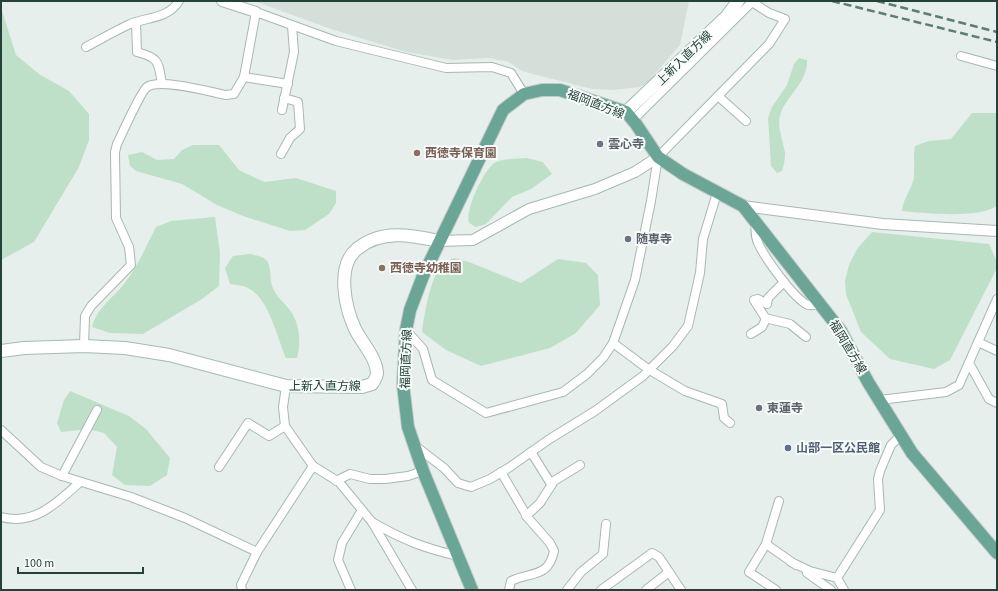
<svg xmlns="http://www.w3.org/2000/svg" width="998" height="591" viewBox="0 0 998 591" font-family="'Source Sans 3','Noto Sans JP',sans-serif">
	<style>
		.built { fill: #d4dfda }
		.green { fill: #bfe0c8 }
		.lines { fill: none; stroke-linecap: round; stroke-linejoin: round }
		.minor-casing { stroke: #a8b8b2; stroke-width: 10 }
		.tertiary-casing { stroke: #a8b8b2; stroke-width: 12 }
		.secondary-casing { stroke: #a4bbb3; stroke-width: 14 }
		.primary-casing { stroke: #c2cac8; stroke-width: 14 }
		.minor { stroke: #fff; stroke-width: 8 }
		.tertiary { stroke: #fff; stroke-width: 10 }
		.secondary { stroke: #fff; stroke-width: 12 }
		.primary { stroke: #6aa596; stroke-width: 12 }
		.rail { stroke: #5f7d75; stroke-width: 2.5; stroke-dasharray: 8 4; stroke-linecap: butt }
		.worship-dot { fill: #6b7280; stroke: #f7fbf9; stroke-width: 1.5 }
		.education-dot { fill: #8d6e63; stroke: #f7fbf9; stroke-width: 1.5 }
		.service-dot { fill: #5c6f8a; stroke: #f7fbf9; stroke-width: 1.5 }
		.labels { text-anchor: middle; stroke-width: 4; stroke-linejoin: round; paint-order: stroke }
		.street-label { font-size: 12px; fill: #24423a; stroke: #f7fbf9 }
		.worship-label { font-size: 12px; font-weight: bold; fill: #5b616d; stroke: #f7fbf9; text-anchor: start }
		.education-label { font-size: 12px; font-weight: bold; fill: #785e54; stroke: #f7fbf9; text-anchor: start }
		.service-label { font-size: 12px; font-weight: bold; fill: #4e5e75; stroke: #f7fbf9; text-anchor: start }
	</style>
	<rect width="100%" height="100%" fill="#e6efeb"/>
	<!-- built -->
	<polygon class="built" points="254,1 689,1 680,45 647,83 640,87 613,90 592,89 533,74 522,71 509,62 489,58 453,60 406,52 331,29"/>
	<!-- green -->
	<g class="green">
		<polygon points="1,8 16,55 39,74 69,91 89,114 89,140 79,167 34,242 1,260"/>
		<path d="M 799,58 L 807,60 C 808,80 790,93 782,110 C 775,124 783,138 785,153 C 785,159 784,165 782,171 L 777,173 L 771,166 L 768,118 L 772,107 L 787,85 L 794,64 Z"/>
		<path d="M 972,113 L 997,113 L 997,206 C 976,219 927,213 902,211 C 903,197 914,187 914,175 C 915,165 913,156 915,146 L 928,141 L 951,139 Z"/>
		<polygon points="193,145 219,145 239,170 264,182 296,178 336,191 336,203 329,214 305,230 290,231 243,216 217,205 182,184 136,171 130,166 128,155 142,152 157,160 174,159 182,150"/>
		<path d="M 527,158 L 543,162 L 552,174 L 531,189 L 512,197 L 486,224 L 476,227 L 469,223 C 465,210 482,174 493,164 C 501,158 517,159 527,158 Z"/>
		<path d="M 215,217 L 220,253 L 219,286 L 202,299 L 143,334 L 110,333 L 92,327 C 97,306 118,295 129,277 C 140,262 147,244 156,227 L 171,221 Z"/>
		<polygon points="872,232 989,244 997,262 997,268 950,360 934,369 890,359 861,332 846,294 845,281 849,265 857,249"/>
		<path d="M 250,254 C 256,256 263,256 267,261 C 272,268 269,280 273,288 C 277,298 286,304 292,313 C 300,326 301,344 297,358 L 286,358 C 277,337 269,298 248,288 C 243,285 235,285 230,284 L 225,268 L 233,256 Z"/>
		<path d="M 454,258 L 469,262 L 521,283 L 558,259 L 586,263 L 598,275 L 600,305 L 576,333 L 550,348 L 481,366 L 446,350 L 422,332 C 424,316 431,271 445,262 C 448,260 451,259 454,258 Z"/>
		<polygon points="70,391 129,416 146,429 170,458 167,475 150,486 125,485 112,475 117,447 104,433 88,429 61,432 57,423 64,400"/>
	</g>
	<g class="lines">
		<defs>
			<g id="minor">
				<path d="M 136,22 L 137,52 C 160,58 158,62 162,84"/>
				<path d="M 86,47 C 101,39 115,31 130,24 C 147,17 168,19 179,1"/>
				<polyline points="961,56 997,66"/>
				<polyline points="244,77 288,84"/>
				<polyline points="718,96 746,121"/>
				<polyline points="282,110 294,52 292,26"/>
				<polyline points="281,154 290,138 300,129 298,102 284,98"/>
				<path d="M 756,222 C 755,229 755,236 758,243 C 765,258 794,299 808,305 C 812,306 816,305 820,304"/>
				<polyline points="765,318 790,324 806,337"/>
				<polyline points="406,330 423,349 432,380 486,413 563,392 587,374 603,358 613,343 635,280 651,201 658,157 769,44 785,19 769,13 752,2 633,120"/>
				<polyline points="751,334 762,327 766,319 754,300 758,299 767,304 768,298 784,282"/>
				<polyline points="978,342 997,351"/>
				<polyline points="613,343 648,369 685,391 722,404 724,418 730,423"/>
				<path d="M 84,346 L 85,316 L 91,306 L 131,265 L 129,247 L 116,218 L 115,152 L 117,144 C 122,134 141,91 147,87 C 160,78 210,92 226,95 L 234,94 L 244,77 L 256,12 L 336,41 L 446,68 L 492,67 L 511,73 L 524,94"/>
				<polyline points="969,363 989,399 997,403"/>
				<polyline points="286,386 283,407 285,426 313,466 339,482 372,522 412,590"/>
				<polyline points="880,400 946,392 959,385 997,299"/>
				<polyline points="1,430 41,467 62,476 131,497 185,518 257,552"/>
				<polyline points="414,445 444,468 458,483 471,487 490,479 510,467 548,440 595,411 643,376 673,346 688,326 700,273 703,239 717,193"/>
				<polyline points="531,452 551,484"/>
				<polyline points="219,467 248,423 269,436 285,426"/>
				<path d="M 501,472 L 528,518 L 550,543 L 554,551 C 548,579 531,571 511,581 L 509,590"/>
				<polyline points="62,476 97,410"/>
				<polyline points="336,481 350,474 370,479 385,479 408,476 423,471"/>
				<polyline points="526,516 540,503 554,481 580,465"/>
				<path d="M 1,517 C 34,526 57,503 80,482"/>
				<path d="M 372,522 C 403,540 424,548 458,556"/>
				<polyline points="766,544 779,501"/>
				<polyline points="791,562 810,571 837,578 880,510 878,479 880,471 891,445 900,436"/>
				<polyline points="807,573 831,590"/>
				<polyline points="837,578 844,590"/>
				<polyline points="242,590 241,585 257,552 313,466"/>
				<polyline points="351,590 338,560 342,543 362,510"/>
				<polyline points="567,590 581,572 603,554 606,524"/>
				<polyline points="601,590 652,553 659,557 681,590"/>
				<polyline points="646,590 669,572"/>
				<polyline points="776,590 749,572 766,544 796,565"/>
			</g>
			<g id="tertiary">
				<polyline points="222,1 256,12"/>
				<polyline points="743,206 883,224 997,231"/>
				<polyline points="439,241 473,240 529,209 595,189 635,172 658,157"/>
			</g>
			<g id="secondary">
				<polyline points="626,112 727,16 738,1"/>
				<path d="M 1,351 L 24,348 L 84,346 L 125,348 L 169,355 L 286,386 L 362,387 L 372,384 C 374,381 377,377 377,373 C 376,357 362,343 355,329 C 345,307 336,266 357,249 C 381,229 411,235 439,241"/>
			</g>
			<polyline id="primary" points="472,590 423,471 408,427 403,385 406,330 410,310 423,276 503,110 524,94 542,90 560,90 626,112 636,124 658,157 683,174 743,206 841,331 868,382 912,453 997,553"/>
		</defs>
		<!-- minor casing -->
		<use href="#minor" class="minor-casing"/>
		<!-- tertiary casing -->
		<use href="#tertiary" class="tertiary-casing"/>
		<!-- secondary casing -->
		<use href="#secondary" class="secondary-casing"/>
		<!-- primary casing -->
		<use href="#primary" class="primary-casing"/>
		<!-- minor -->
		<use href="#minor" class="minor"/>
		<!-- tertiary -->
		<use href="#tertiary" class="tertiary"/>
		<!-- secondary -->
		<use href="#secondary" class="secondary"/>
		<!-- primary -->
		<use href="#primary" class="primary"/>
		<!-- rail -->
		<g class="rail">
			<polyline points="832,1 997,42"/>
			<polyline points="877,1 997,32"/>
		</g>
	</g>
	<!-- markers -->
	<g class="worship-dot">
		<circle cx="600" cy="144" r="4"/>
		<circle cx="628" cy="239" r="4"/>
		<circle cx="759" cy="408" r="4"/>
	</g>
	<g class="education-dot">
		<circle cx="417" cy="153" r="4"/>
		<circle cx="382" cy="268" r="4"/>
	</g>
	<circle class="service-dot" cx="788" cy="448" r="4"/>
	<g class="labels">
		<!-- street labels -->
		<g class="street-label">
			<text transform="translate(684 58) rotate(-44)" y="4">上新入直方線</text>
			<text transform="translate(596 104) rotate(21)" y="4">福岡直方線</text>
			<text transform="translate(848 347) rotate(59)" y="4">福岡直方線</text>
			<text transform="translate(406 359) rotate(-88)" y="4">福岡直方線</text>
			<text x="325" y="390">上新入直方線</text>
		</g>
		<!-- worship labels -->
		<g class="worship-label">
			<text x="608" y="148">雲心寺</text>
			<text x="636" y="243">随専寺</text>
			<text x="767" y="412">東蓮寺</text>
		</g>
		<!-- education labels -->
		<g class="education-label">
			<text x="425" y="157">西徳寺保育園</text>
			<text x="390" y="272">西徳寺幼稚園</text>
		</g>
		<!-- service labels -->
		<g class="service-label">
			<text x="796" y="452">山部一区公民館</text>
		</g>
	</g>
	<!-- border -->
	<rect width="998" height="591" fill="none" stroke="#24423a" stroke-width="4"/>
	<!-- scale -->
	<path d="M18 567v6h125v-6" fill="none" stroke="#24423a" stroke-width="2"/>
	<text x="24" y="567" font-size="12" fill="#24423a" stroke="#f7fbf9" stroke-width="3" paint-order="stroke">100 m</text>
</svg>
